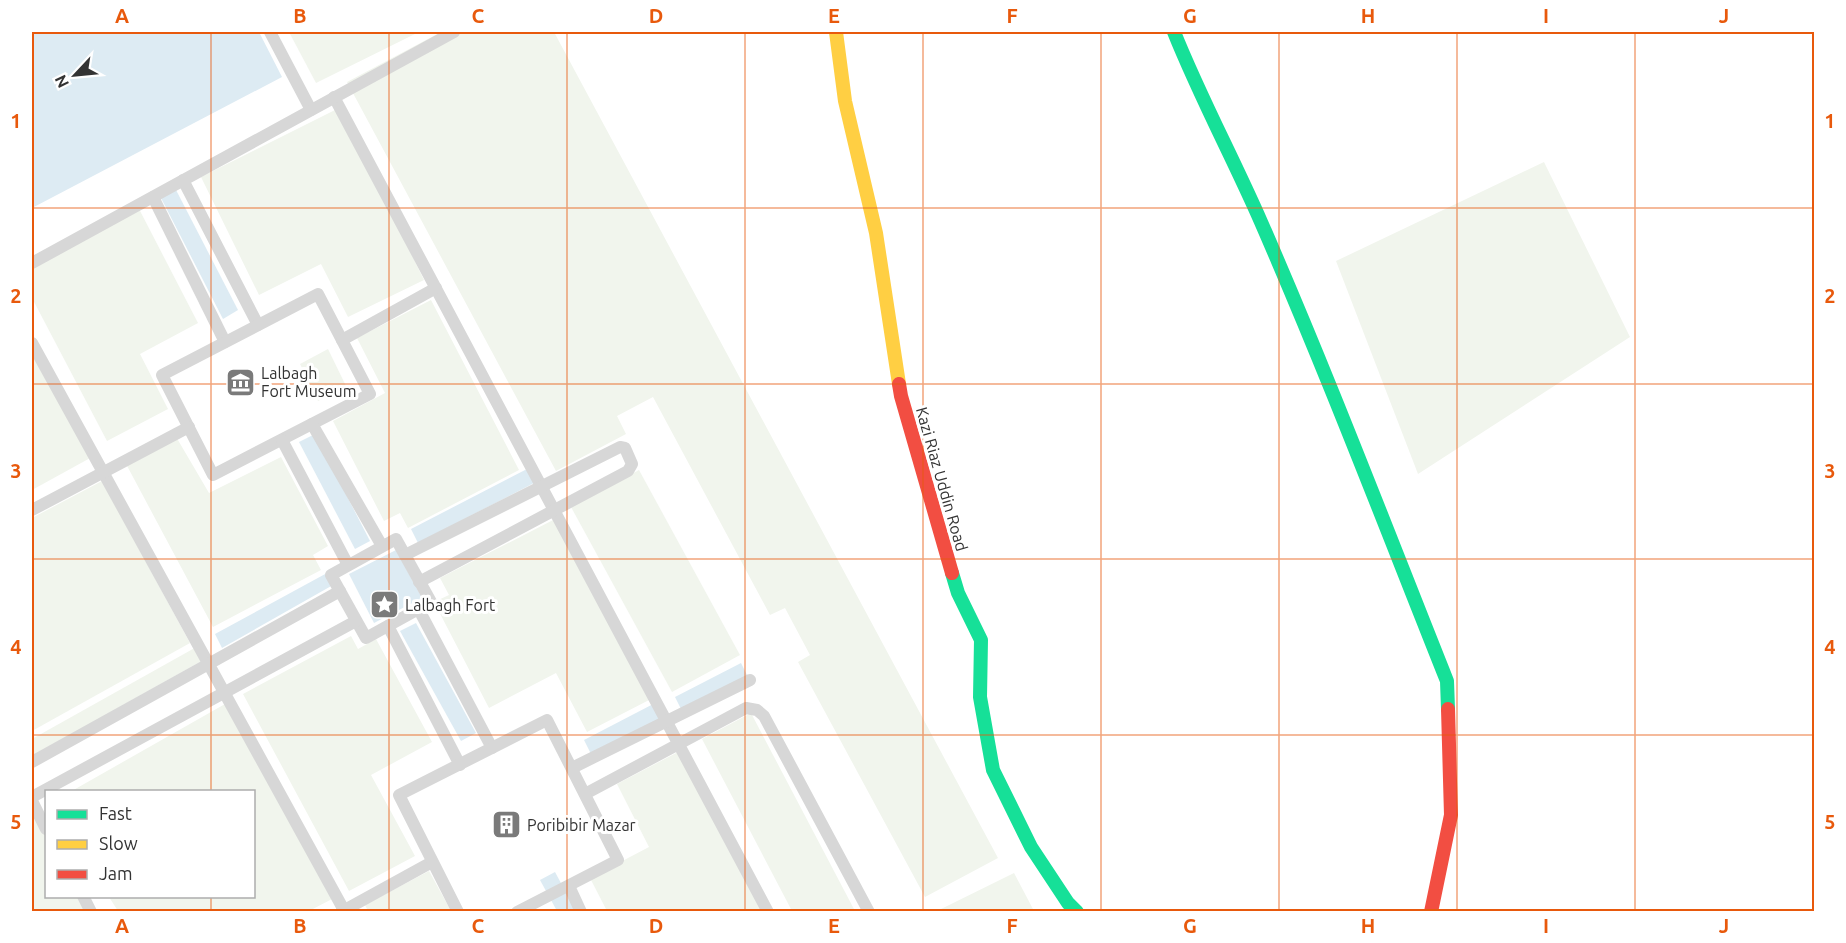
<svg xmlns="http://www.w3.org/2000/svg" width="1846" height="943" viewBox="0 0 1846 943" font-family="Ubuntu,sans-serif">
	<style>
		.green { fill: #f1f5ed }
		.water { fill: #ddebf3 }
		.lines { fill: none; stroke-linecap: round; stroke-linejoin: round }
		.lane { stroke: #d7d7d7; stroke-width: 12 }
		.fast { stroke: #16e098; stroke-width: 14 }
		.slow { stroke: #ffcf43; stroke-width: 14 }
		.jam { stroke: #f24e42; stroke-width: 14 }
		.grid { fill: none; stroke: #e8590c; stroke-width: 1.5; stroke-opacity: 0.55 }
		.labels { text-anchor: middle; stroke-width: 6; stroke-linejoin: round; paint-order: stroke }
		.poi-label { font-size: 16px; fill: #333; stroke: #fff; text-anchor: start }
		.street-label { font-size: 16px; fill: #333; stroke: #fff }
		.neatline { fill: none; stroke: #e8590c; stroke-width: 2 }
		.grid-label { font-size: 20px; text-anchor: middle; font-weight: bold; fill: #e8590c }
	</style>
	<rect width="100%" height="100%" fill="#fff"/>
	<!-- green -->
	<g class="green">
		<polygon points="289,32 419,32 316,83"/>
		<polygon points="441,32 554,32 998,858 925,897 798,662 810,655 785,608 770,615 653,397 617,416 626,434 556,471 347,82"/>
		<polygon points="339,108 424,280 348,317 321,264 259,295 201,177"/>
		<polygon points="1544,162 1630,337 1418,474 1336,261"/>
		<polygon points="138,207 198,323 140,354 168,409 107,441 32,298 32,263"/>
		<polygon points="431,300 519,470 408,528 400,513 384,521 333,421 385,393 357,338"/>
		<polygon points="32,346 92,457 32,490"/>
		<polygon points="328,349 346,386 318,401 300,364"/>
		<polygon points="175,435 209,493 281,457 328,546 313,555 321,570 213,627 125,462"/>
		<polygon points="639,470 740,655 672,692 571,507"/>
		<polygon points="102,481 190,643 32,731 32,518"/>
		<polygon points="557,518 651,699 587,732 556,673 489,708 434,602 449,595 440,578"/>
		<polygon points="351,636 358,649 376,639 432,742 371,775 415,856 349,891 243,694"/>
		<polygon points="200,645 207,658 32,756 32,739"/>
		<polygon points="225,704 334,898 309,911 118,911 109,897 254,896 254,792 70,792"/>
		<polygon points="751,713 855,911 792,911 702,739"/>
		<polygon points="678,752 762,911 607,911 590,878 649,847 617,784"/>
		<polygon points="32,810 46,833 46,896 79,897 87,911 32,912"/>
		<polygon points="429,871 451,911 368,911 365,905"/>
		<polygon points="1014,873 1034,911 937,911"/>
	</g>
	<!-- water -->
	<g class="water">
		<polygon points="32,32 259,32 282,77 32,208"/>
		<polygon points="175,188 238,310 223,319 160,196"/>
		<polygon points="315,434 370,541 355,549 299,442"/>
		<polygon points="527,469 534,483 418,543 411,529"/>
		<polygon points="396,550 422,598 374,623 349,574"/>
		<polygon points="327,573 333,585 222,648 215,634"/>
		<polygon points="416,623 476,733 461,741 400,631"/>
		<polygon points="741,663 748,677 682,711 675,697"/>
		<polygon points="659,701 667,715 591,754 584,740"/>
		<polygon points="555,872 576,911 557,911 540,880"/>
	</g>
	<g class="lines">
		<!-- lane -->
		<g class="lane">
			<polyline points="270,32 311,110"/>
			<polyline points="334,97 768,912"/>
			<polyline points="183,180 258,325"/>
			<polyline points="153,197 225,342"/>
			<polyline points="32,263 454,32"/>
			<polygon points="318,294 370,394 213,475 162,375"/>
			<polyline points="342,340 436,288"/>
			<polyline points="32,343 345,912"/>
			<polyline points="312,424 382,546"/>
			<polyline points="282,440 348,565"/>
			<polyline points="32,510 189,427"/>
			<polygon points="396,539 431,602 366,638 331,575"/>
			<polyline points="405,555 620,447 625,448 632,464 628,471 419,582"/>
			<polyline points="418,608 492,748"/>
			<polyline points="388,626 460,765"/>
			<polyline points="32,762 340,591"/>
			<polyline points="572,768 750,680"/>
			<polyline points="585,794 746,708 757,710 764,716 869,912"/>
			<polyline points="32,797 356,621"/>
			<polyline points="32,801 46,829"/>
			<polyline points="569,886 581,912"/>
			<polyline points="83,896 91,912"/>
			<polyline points="341,912 432,862"/>
			<polyline points="458,912 399,795 547,720 618,860 517,912"/>
		</g>
		<!-- fast -->
		<g class="fast">
			<path d="M 1174,32 C 1200,97 1233,158 1261,222 C 1327,373 1386,528 1447,681 L 1448,709"/>
			<polyline points="952,573 958,593 981,640 980,697 993,770 1031,847 1068,903 1077,912"/>
		</g>
		<!-- slow -->
		<polyline class="slow" points="836,32 845,101 876,233 899,384"/>
		<!-- jam -->
		<g class="jam">
			<polyline points="899,384 901,396 952,573"/>
			<polyline points="1431,912 1451,815 1448,709"/>
		</g>
	</g>
	<!-- grid -->
	<path class="grid" d="M 211,32 L 211,792M 389,32 L 389,912M 567,32 L 567,912M 745,32 L 745,912M 923,32 L 923,912M 1101,32 L 1101,912M 1279,32 L 1279,912M 1457,32 L 1457,912M 1635,32 L 1635,912M 32,208 L 1814,208M 32,384 L 1814,384M 32,559 L 1814,559M 32,735 L 1814,735M 211,896 L 211,912"/>
	<!-- icons -->
	<defs>
		<symbol id="museum-square" viewBox="-11 -11 22 22"><rect x="-9" y="-9" width="18" height="18" rx="4" fill="#7a7a7a" stroke="#fff"/><path d="M0-6L6-3V-2H-6V-3ZM-5-1h2V3h-2ZM-1-1h2V3h-2ZM3-1h2V3H3ZM-6 4H6V6H-6Z" fill="#fff"/></symbol>
		<symbol id="sight-square" viewBox="-11 -11 22 22"><rect x="-9" y="-9" width="18" height="18" rx="4" fill="#7a7a7a" stroke="#fff"/><path d="M0-6L1.8-2.2L6-1.7L2.9 1.2L3.7 5.4L0 3.3L-3.7 5.4L-2.9 1.2L-6-1.7L-1.8-2.2Z" fill="#fff"/></symbol>
		<symbol id="building-square" viewBox="-11 -11 22 22"><rect x="-9" y="-9" width="18" height="18" rx="4" fill="#7a7a7a" stroke="#fff"/><path d="M-4-6H4V6H1V3H-1V6H-4ZM-2.5-4.3h1.7v1.8h-1.7ZM.8-4.3h1.7v1.8H.8ZM-2.5-1h1.7V.8h-1.7ZM.8-1h1.7V.8H.8Z" fill="#fff"/></symbol>
	</defs>
	<g fill-rule="evenodd">
		<use href="#museum-square" x="224" y="366" width="33" height="33"/>
		<use href="#sight-square" x="368" y="588" width="33" height="33"/>
		<use href="#building-square" x="490" y="808" width="33" height="33"/>
	</g>
	<g class="labels">
		<!-- poi labels -->
		<g class="poi-label">
			<text x="261" y="379">Lalbagh<tspan x="261" dy="18">Fort Museum</tspan></text>
			<text x="405" y="611">Lalbagh Fort</text>
			<text x="527" y="831">Poribibir Mazar</text>
		</g>
		<!-- street labels -->
		<g class="street-label">
			<text transform="translate(942 479) rotate(74)" y="6">Kazi Riaz Uddin Road</text>
		</g>
	</g>
	<!-- border -->
	<rect width="1846" height="943" fill="none" stroke="#ffffff" stroke-width="66"/>
	<!-- legend -->
	<rect x="45" y="790" width="210" height="108" fill="#ffffff" stroke="#adadad" stroke-width="1.5"/>
	<rect x="57" y="810" width="30" height="9" fill="#16e098" stroke="#adadad" stroke-width="1.5"/>
	<text x="99" y="820" font-size="18" fill="#333333">Fast</text>
	<rect x="57" y="840" width="30" height="9" fill="#ffcf43" stroke="#adadad" stroke-width="1.5"/>
	<text x="99" y="850" font-size="18" fill="#333333">Slow</text>
	<rect x="57" y="870" width="30" height="9" fill="#f24e42" stroke="#adadad" stroke-width="1.5"/>
	<text x="99" y="880" font-size="18" fill="#333333">Jam</text>
	<!-- north arrow -->
	<g transform="translate(75 75) rotate(244)" stroke="#ffffff" stroke-width="4.5" paint-order="stroke">
	<path d="M0-4.5L10 22L0 15L-10 22Z" fill="#333333"/>
	<text y="-9" font-size="16" font-weight="bold" text-anchor="middle" fill="#333333">N</text>
	</g>
	<rect x="33" y="33" width="1780" height="877" class="neatline"/>
	<g class="grid-label">
		<text x="122" y="23">A</text>
		<text x="300" y="23">B</text>
		<text x="478" y="23">C</text>
		<text x="656" y="23">D</text>
		<text x="834" y="23">E</text>
		<text x="1012" y="23">F</text>
		<text x="1190" y="23">G</text>
		<text x="1368" y="23">H</text>
		<text x="1546" y="23">I</text>
		<text x="1724" y="23">J</text>
		<text x="16" y="128">1</text>
		<text x="1830" y="128">1</text>
		<text x="16" y="303">2</text>
		<text x="1830" y="303">2</text>
		<text x="16" y="478">3</text>
		<text x="1830" y="478">3</text>
		<text x="16" y="654">4</text>
		<text x="1830" y="654">4</text>
		<text x="16" y="829">5</text>
		<text x="1830" y="829">5</text>
		<text x="122" y="933">A</text>
		<text x="300" y="933">B</text>
		<text x="478" y="933">C</text>
		<text x="656" y="933">D</text>
		<text x="834" y="933">E</text>
		<text x="1012" y="933">F</text>
		<text x="1190" y="933">G</text>
		<text x="1368" y="933">H</text>
		<text x="1546" y="933">I</text>
		<text x="1724" y="933">J</text>
	</g>
</svg>
